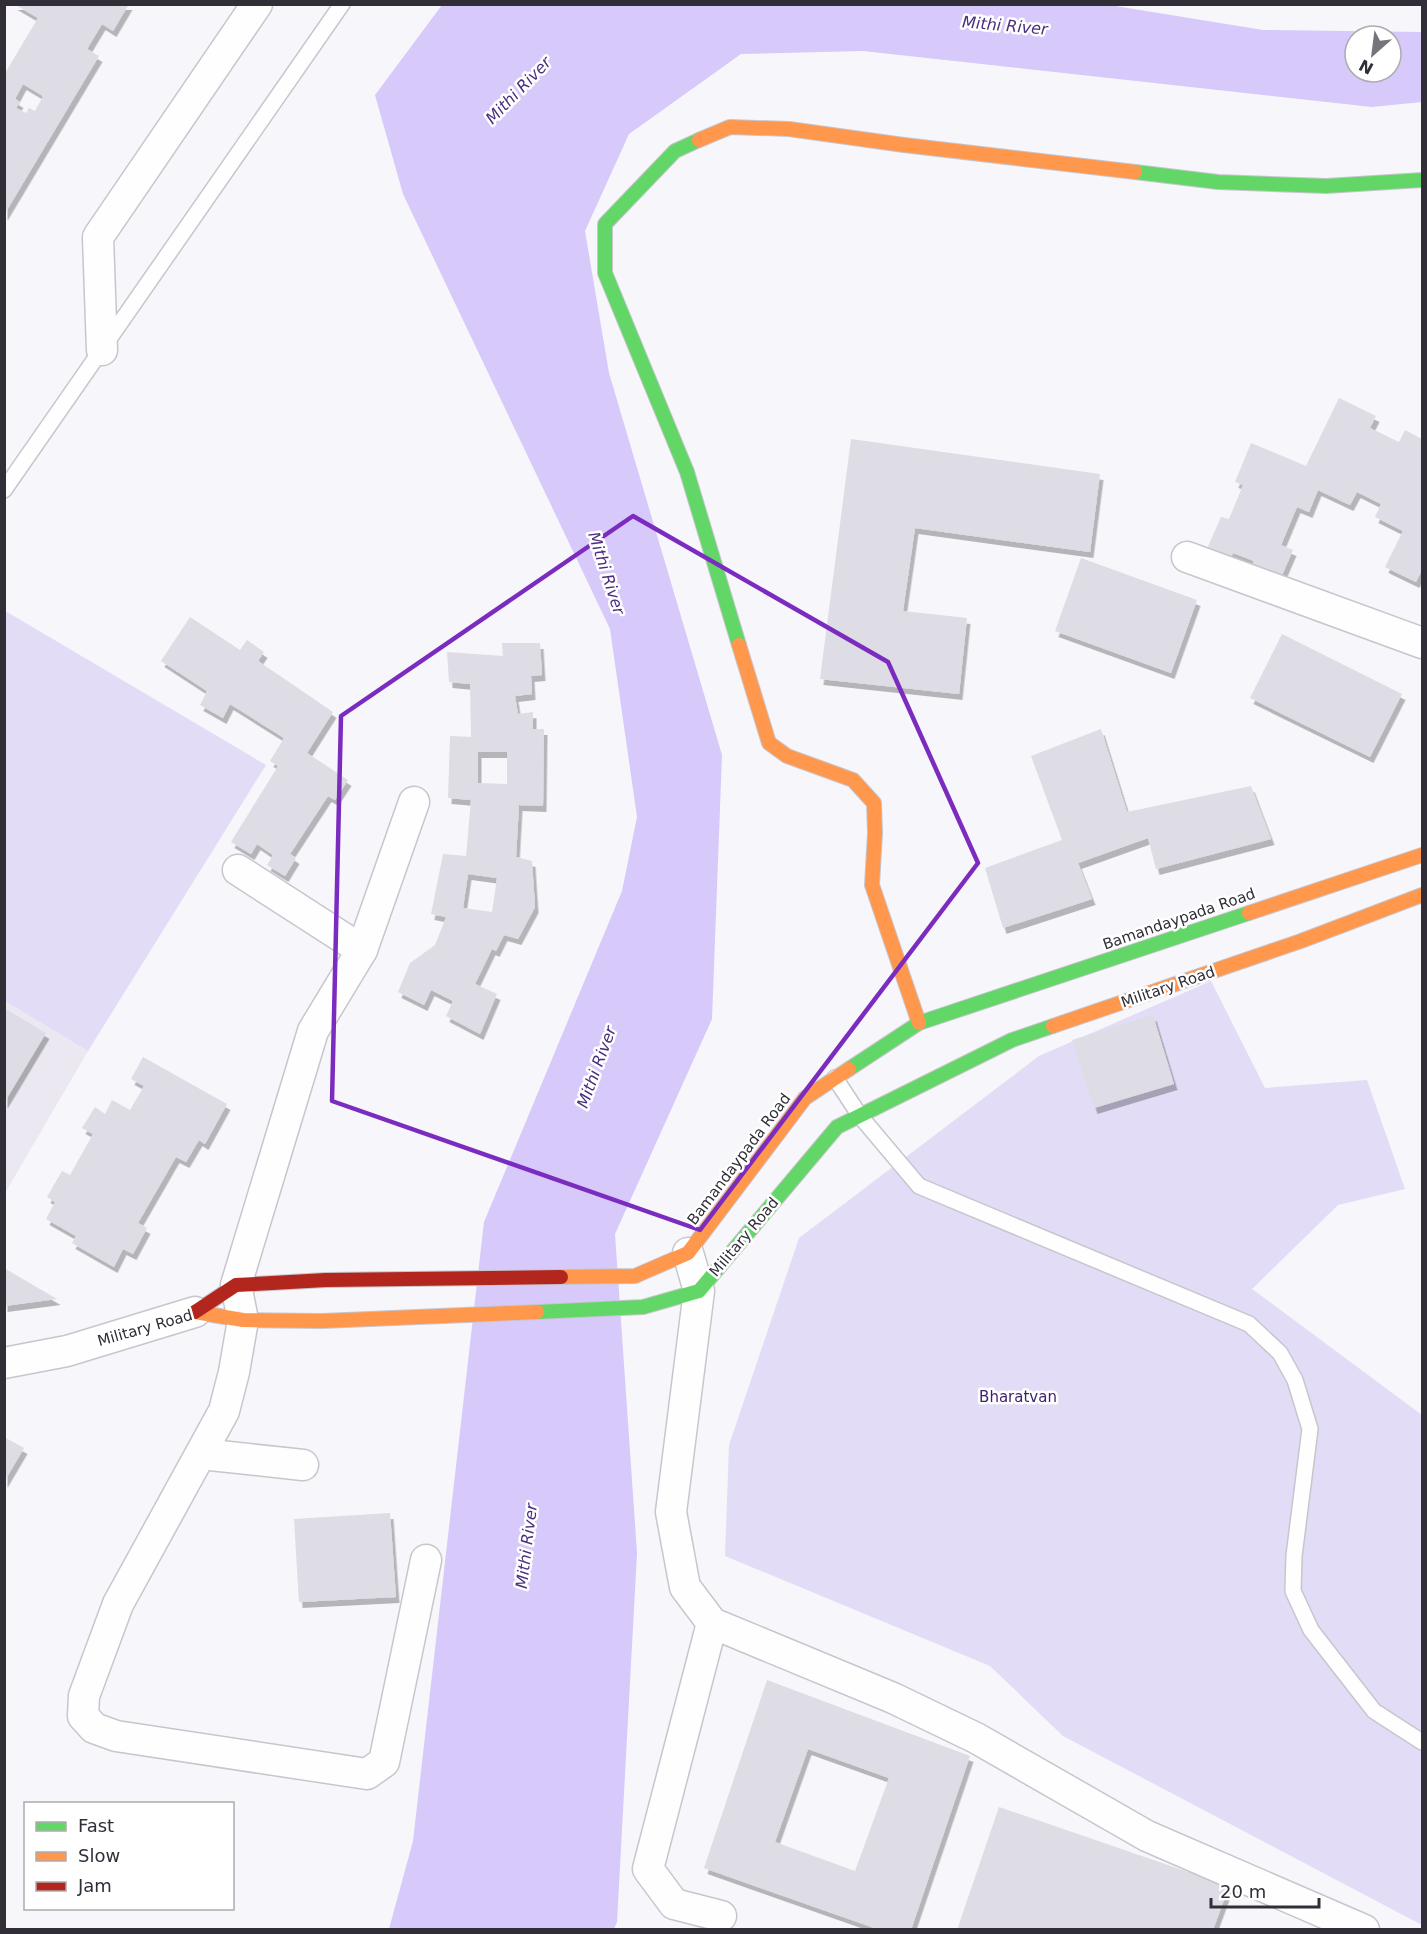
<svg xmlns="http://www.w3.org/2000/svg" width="1427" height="1934" viewBox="0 0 1427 1934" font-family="'DejaVu Sans',sans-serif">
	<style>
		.built { fill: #ebe8f2 }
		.green { fill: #e2dcf6 }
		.water { fill: #d7c9fa; fill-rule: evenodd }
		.building { fill: #dedce4; fill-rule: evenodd; filter: url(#shadow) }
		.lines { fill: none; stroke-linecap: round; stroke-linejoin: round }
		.lane-casing { stroke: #c7c6cd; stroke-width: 18 }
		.street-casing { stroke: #c7c6cd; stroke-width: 33 }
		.fast-casing { stroke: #c7c6cd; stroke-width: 16 }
		.slow-casing { stroke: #c7c6cd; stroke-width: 16 }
		.jam-casing { stroke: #c7c6cd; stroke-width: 16 }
		.lane { stroke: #fefefe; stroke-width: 15 }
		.street { stroke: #fefefe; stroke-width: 30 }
		.fast { stroke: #63d668; stroke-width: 14 }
		.slow { stroke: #ff974d; stroke-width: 14 }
		.jam { stroke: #b3261e; stroke-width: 14 }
		.marked { fill: none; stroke: #7b2cbf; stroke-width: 4.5; stroke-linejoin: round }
		.labels { text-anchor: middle; stroke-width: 5; stroke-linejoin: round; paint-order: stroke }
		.street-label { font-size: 15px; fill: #312e38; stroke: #fff }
		.park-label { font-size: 15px; fill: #3e1f6c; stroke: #fff }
		.water-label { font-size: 16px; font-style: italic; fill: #4b2e7c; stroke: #fff }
	</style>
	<defs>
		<filter id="shadow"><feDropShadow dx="3.5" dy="6" stdDeviation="0" flood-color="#0004"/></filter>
	</defs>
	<rect width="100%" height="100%" fill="#f7f6fb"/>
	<!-- built -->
	<polygon class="built" points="5,1001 88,1051 5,1193"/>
	<!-- green -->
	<g class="green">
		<polygon points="7,612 266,765 88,1051 5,1001 4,616"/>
		<polygon points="1211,981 1265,1088 1367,1080 1405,1189 1338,1205 1252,1289 1422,1415 1422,1925 1063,1736 990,1666 725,1556 729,1445 799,1238 1039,1056"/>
	</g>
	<!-- water -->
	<path class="water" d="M 1103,4 L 1263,30 L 1422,32 L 1422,102 L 1372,107 L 863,51 L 741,54 L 629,134 L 585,231 L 609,373 L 722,755 L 712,1019 L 615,1234 L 637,1553 L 617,1922 L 614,1929 L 389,1929 L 413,1841 L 484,1222 L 622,891 L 637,817 L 610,629 L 403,194 L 375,95 L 442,5 ZM 1355,36 L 1391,36 L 1391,72 L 1355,72 Z"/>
	<!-- building -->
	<g class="building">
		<path d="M 14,4 L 129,4 L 113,31 L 102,24 L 87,49 L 99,56 L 4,215 L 4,75 L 38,18 ZM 23,84 L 43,96 L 35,111 L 29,108 L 26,113 L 16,108 L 20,102 L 15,99 Z"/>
		<polygon points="1339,398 1376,416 1370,428 1399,442 1405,430 1422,439 1422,570 1416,582 1385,567 1403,531 1375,517 1381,504 1357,492 1350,505 1318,490 1309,512 1297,507 1281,545 1293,550 1276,589 1247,577 1254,561 1233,553 1226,568 1203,558 1221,517 1229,519 1243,485 1235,482 1251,443 1306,466"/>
		<polygon points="851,439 1100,474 1090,552 915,528 903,611 967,618 959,694 820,679"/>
		<polygon points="1081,558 1197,600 1171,673 1055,631"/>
		<polygon points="190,617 240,650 247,640 264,652 258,661 333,712 307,753 348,780 335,800 328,796 290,854 296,858 285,876 267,865 273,855 257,844 251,854 231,842 278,766 270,761 284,738 230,704 223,718 200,705 207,691 161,661"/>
		<polygon points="1282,634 1402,694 1370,757 1250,698"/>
		<path d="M 502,643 L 540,643 L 542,675 L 531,676 L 532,694 L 515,696 L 518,714 L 533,712 L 533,729 L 544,729 L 543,806 L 519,805 L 516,857 L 532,861 L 535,907 L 518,939 L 504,935 L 496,951 L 492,949 L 475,984 L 497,994 L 480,1034 L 446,1016 L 453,1001 L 431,990 L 424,1005 L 398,992 L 410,963 L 435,945 L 446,917 L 431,914 L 443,854 L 466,856 L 471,800 L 448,798 L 450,736 L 471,737 L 470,684 L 449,682 L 447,652 L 503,656 ZM 478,752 L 507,752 L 507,784 L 478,783 ZM 468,874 L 497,878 L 492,912 L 463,908 Z"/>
		<polygon points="1101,729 1127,812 1251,786 1271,839 1156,869 1148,838 1078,863 1092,899 1003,928 985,868 1062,840 1031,756"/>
		<polygon points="4,1008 46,1033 4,1103"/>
		<polygon points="1153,1015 1174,1084 1094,1108 1072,1040"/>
		<polygon points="143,1057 227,1104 205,1144 199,1140 186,1162 176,1157 138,1223 147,1228 133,1254 123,1249 114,1267 72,1243 76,1236 46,1219 55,1202 47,1197 62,1171 70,1175 93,1134 82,1128 95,1107 105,1114 112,1100 130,1110 144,1086 131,1079"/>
		<polygon points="4,1268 57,1299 4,1306"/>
		<polygon points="4,1437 24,1448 4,1482"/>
		<polygon points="390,1513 396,1597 299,1602 294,1519"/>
		<path d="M 767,1680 L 970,1756 L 911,1930 L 880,1930 L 704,1868 ZM 808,1749 L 889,1778 L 855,1871 L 775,1842 Z"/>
		<polygon points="999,1807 1229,1886 1213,1930 957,1930"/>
	</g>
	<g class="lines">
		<defs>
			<g id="lane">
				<polyline points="4,490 342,4"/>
				<polyline points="835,1078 860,1116 919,1186 1249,1324 1280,1353 1295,1380 1310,1429 1294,1556 1293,1591 1311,1630 1374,1711 1422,1742"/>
			</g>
			<g id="street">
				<polyline points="102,350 98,237 257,4"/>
				<polyline points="1187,557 1422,643"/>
				<polyline points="414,802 362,950 313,1031 236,1285 243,1320 234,1372 224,1411 118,1604 84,1696 83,1716 94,1728 116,1736 367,1774 384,1762 426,1560"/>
				<polyline points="238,870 362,950"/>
				<polyline points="688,1253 699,1291 671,1512 685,1587 712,1623 893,1698 976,1738 1147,1836 1364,1930"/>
				<polyline points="4,1363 67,1351 195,1312"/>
				<polyline points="201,1454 303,1465"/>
				<polyline points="712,1623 648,1869 674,1904 721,1916"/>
			</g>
			<g id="fast">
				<polyline points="699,140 675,151 605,224 605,273 687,472 739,645"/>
				<polyline points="1135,172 1218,182 1326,186 1422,180"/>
				<polyline points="849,1069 919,1023 1249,913"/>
				<polyline points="537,1312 643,1307 699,1291 837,1127 1012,1040 1053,1026"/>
			</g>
			<g id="slow">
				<polyline points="699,140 730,127 789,129 904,145 1135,172"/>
				<polyline points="739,645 769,743 787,756 853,780 874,803 875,833 872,885 919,1023"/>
				<polyline points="1249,913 1422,855"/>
				<polyline points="1053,1026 1301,941 1422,895"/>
				<polyline points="561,1277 635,1276 688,1253 805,1098 849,1069"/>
				<polyline points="195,1312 243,1320 322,1321 537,1312"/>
			</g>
			<polyline id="jam" points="195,1312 236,1285 326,1280 561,1277"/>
		</defs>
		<!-- lane casing -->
		<use href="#lane" class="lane-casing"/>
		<!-- street casing -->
		<use href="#street" class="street-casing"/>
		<!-- fast casing -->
		<use href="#fast" class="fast-casing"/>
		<!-- slow casing -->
		<use href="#slow" class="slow-casing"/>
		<!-- jam casing -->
		<use href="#jam" class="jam-casing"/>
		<!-- lane -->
		<use href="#lane" class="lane"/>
		<!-- street -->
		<use href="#street" class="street"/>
		<!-- fast -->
		<use href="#fast" class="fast"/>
		<!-- slow -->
		<use href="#slow" class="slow"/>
		<!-- jam -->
		<use href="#jam" class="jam"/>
	</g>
	<!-- marked area -->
	<path class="marked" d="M 633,516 L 888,662 L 978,863 L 700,1230 L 332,1101 L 341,716 Z"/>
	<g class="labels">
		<!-- street labels -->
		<g class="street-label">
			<text transform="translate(1179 919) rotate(-19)" y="5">Bamandaypada Road</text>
			<text transform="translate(1168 987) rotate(-19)" y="5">Military Road</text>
			<text transform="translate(739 1159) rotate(-53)" y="5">Bamandaypada Road</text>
			<text transform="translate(744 1237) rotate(-50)" y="5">Military Road</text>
			<text transform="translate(145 1328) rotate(-16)" y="5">Military Road</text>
		</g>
		<!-- park labels -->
		<g class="park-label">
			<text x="1018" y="1402">Bharatvan</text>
		</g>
		<!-- water labels -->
		<g class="water-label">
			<text transform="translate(1005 25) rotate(5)" y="6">Mithi River</text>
			<text transform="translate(518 90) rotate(-46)" y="6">Mithi River</text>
			<text transform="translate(607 573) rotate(72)" y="6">Mithi River</text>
			<text transform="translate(596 1067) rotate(-70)" y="6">Mithi River</text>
			<text transform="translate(526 1546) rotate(-83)" y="6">Mithi River</text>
		</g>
	</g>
	<!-- border -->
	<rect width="1427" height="1934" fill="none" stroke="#312e38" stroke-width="12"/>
	<!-- legend -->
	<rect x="24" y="1802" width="210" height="108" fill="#ffffff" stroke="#adabaf" stroke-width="1.5"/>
	<rect x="36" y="1822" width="30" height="9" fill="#63d668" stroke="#adabaf" stroke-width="1.5"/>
	<text x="78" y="1832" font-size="18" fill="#312e38">Fast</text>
	<rect x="36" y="1852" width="30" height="9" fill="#ff974d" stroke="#adabaf" stroke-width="1.5"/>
	<text x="78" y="1862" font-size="18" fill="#312e38">Slow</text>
	<rect x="36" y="1882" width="30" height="9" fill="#b3261e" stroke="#adabaf" stroke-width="1.5"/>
	<text x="78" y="1892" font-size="18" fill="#312e38">Jam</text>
	<!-- north arrow -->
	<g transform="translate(1373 54) rotate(208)"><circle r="28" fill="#ffffff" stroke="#adabaf" stroke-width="1.5"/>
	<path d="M0-4.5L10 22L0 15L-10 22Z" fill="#76747c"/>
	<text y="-9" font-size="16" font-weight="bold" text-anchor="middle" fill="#312e38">N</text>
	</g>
	<!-- scale -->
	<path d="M1211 1898v9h108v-9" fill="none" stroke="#312e38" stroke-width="3"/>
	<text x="1220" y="1898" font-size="18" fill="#312e38" stroke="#ffffff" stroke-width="4.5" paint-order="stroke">20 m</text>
</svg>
